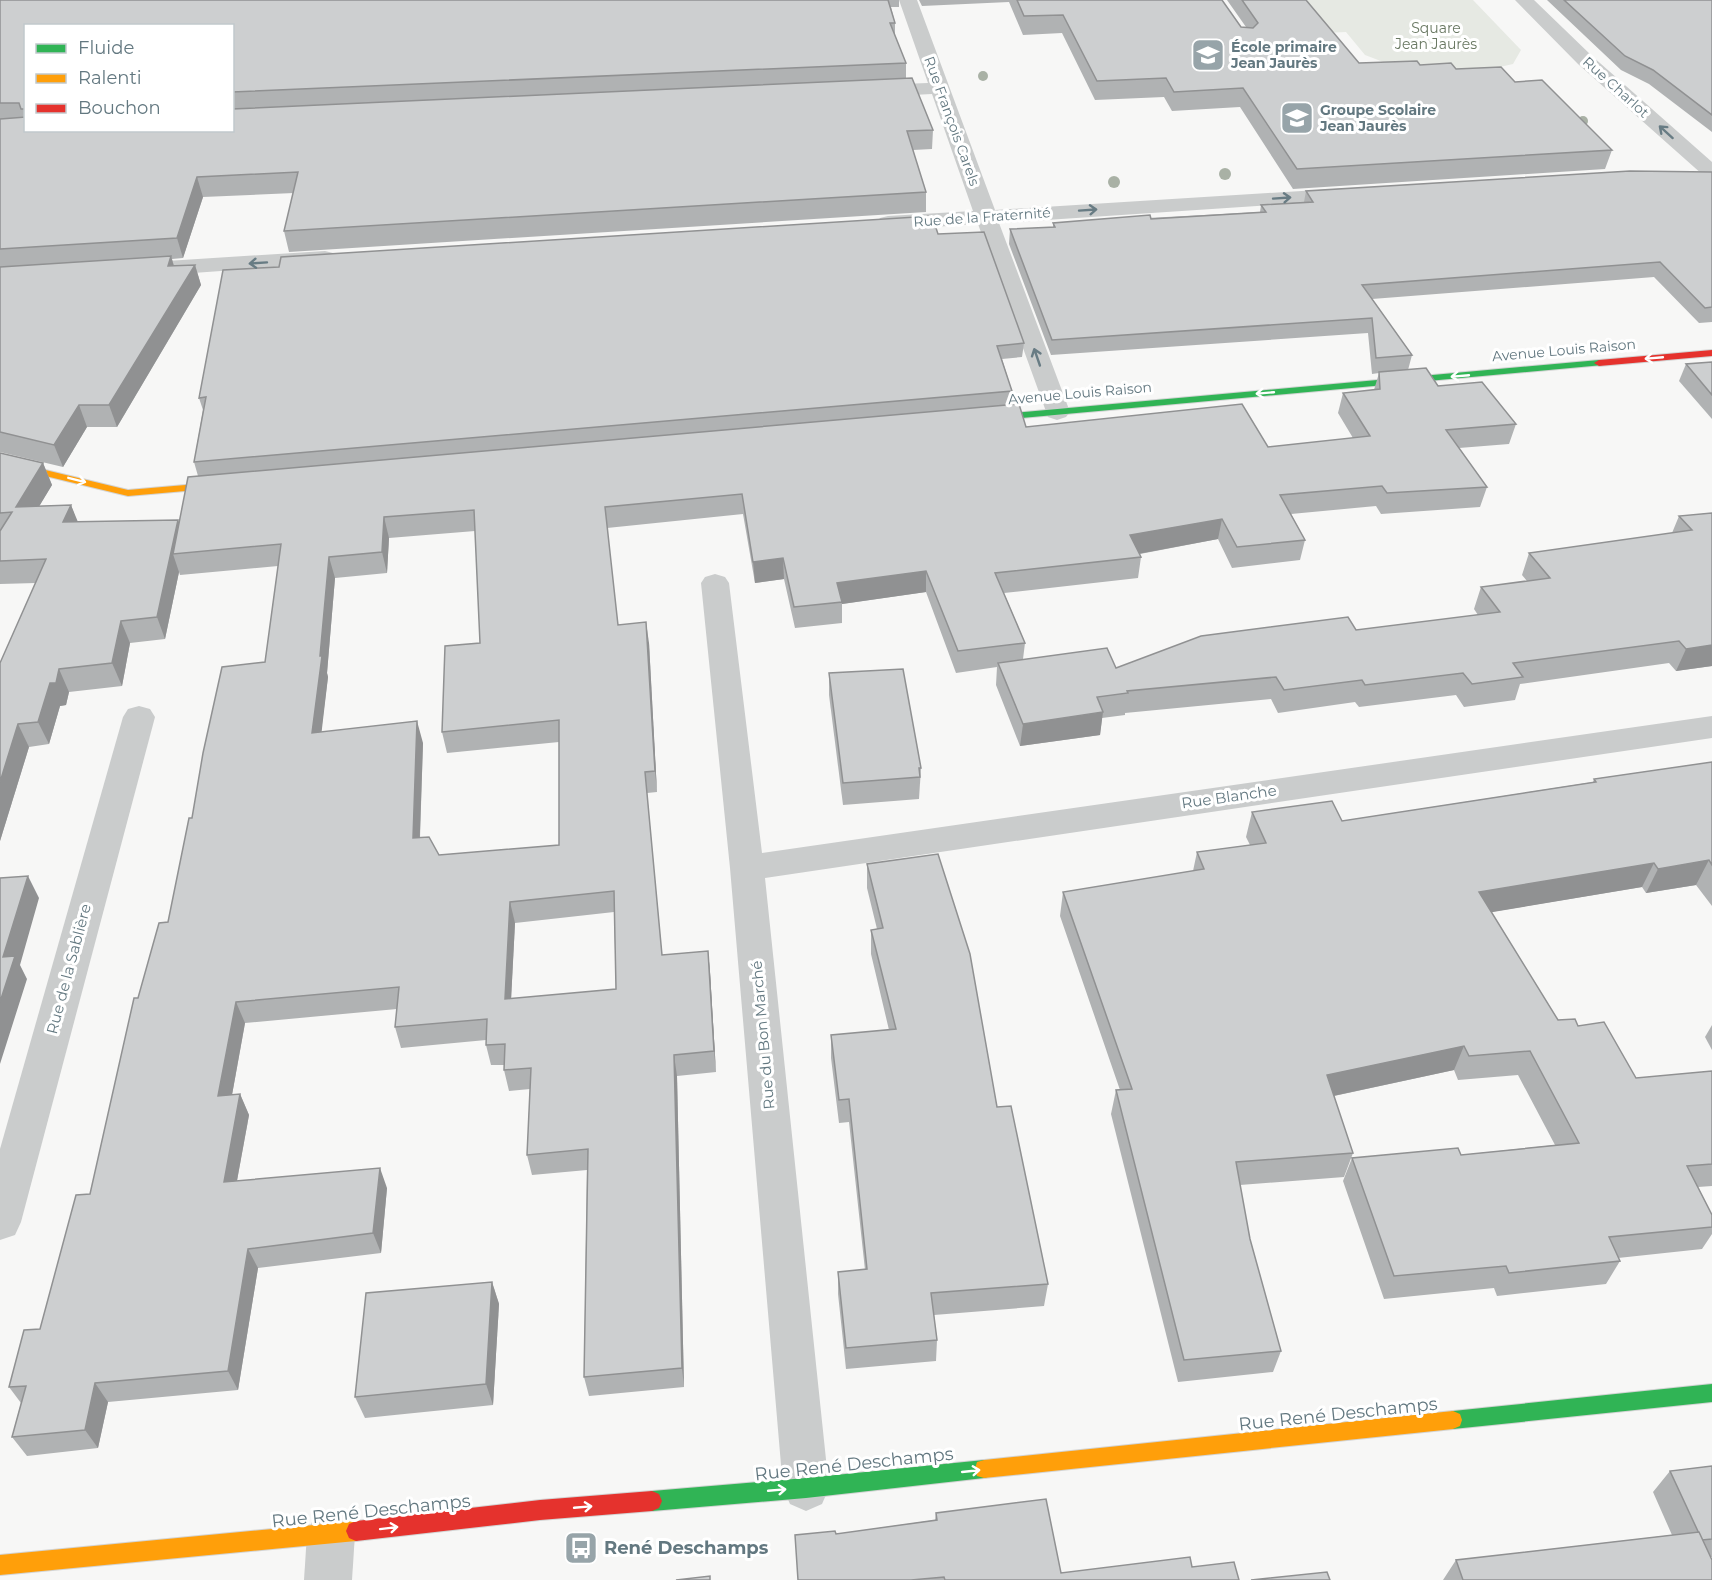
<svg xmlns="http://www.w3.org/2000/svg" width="1712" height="1580" viewBox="0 0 1712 1580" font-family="Montserrat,sans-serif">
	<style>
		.green { fill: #e6e9e3 }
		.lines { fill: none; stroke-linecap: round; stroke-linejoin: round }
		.fast-casing { stroke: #d3d4d4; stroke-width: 2 }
		.slow-casing { stroke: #d3d4d4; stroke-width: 2 }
		.jam-casing { stroke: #d3d4d4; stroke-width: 2 }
		.street { fill: #cacccc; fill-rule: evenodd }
		.fast { fill: #30b455; fill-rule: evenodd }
		.slow { fill: #ff9f0a; fill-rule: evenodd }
		.jam { fill: #e5322d; fill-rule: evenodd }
		.tree { fill: #a9b1a5 }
		.wall { fill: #b0b2b3; fill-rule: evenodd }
		.shaded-wall { fill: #909192 }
		.building { fill: #cdcfd0; stroke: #909192; stroke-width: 1.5; fill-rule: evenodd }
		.oneway { stroke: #687c84 }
		.oneway2 { stroke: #fff }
		.labels { text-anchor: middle; stroke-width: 6; stroke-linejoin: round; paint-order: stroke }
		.far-park-label { font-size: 14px; fill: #697862; stroke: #fff }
		.far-poi-label { font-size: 14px; font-weight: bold; fill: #637880; stroke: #fff; text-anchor: start }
		.far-street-label { font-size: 14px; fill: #637880; stroke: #fff }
		.street-label { font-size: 15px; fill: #637880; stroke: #fff }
		.near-street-label { font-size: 18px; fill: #637880; stroke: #fff }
		.near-poi-label { font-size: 18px; font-weight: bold; fill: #637880; stroke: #fff; text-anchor: start }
	</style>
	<rect width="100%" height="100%" fill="#f7f7f6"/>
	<!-- green -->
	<polygon class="green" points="1234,0 1473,0 1521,50 1513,64 1477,72 1386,63 1365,55 1346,32 1262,36"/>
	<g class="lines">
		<defs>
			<g id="fast">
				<polygon points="1599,360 1604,363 1603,365 979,422 974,419 979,416"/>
				<polygon points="1712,1384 1712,1402 1453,1429 1446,1426 1444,1420 1446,1414 1453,1411"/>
				<polygon points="984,1460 991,1462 993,1469 991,1476 984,1478 806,1498 652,1511 645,1508 642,1501 645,1494 652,1491 806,1478"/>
			</g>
			<g id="slow">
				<polygon points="0,459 128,490 231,481 237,484 231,487 128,496 0,465"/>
				<polygon points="1453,1411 1460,1414 1462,1420 1460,1426 1453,1429 984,1478 977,1476 975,1469 977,1462 984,1460"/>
				<polygon points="356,1521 363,1524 366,1531 363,1538 356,1541 0,1575 0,1555"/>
			</g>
			<g id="jam">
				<polygon points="1712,350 1712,356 1599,366 1594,363 1599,360"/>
				<polygon points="652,1491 659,1494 662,1501 659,1508 652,1511 540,1520 356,1541 349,1538 346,1531 349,1524 356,1521 540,1500"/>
			</g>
		</defs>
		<!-- fast casing -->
		<use href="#fast" class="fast-casing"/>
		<!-- slow casing -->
		<use href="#slow" class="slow-casing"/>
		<!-- jam casing -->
		<use href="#jam" class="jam-casing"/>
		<!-- street -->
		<g class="street">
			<polygon points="899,0 917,0 995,210 1349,188 1357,189 1360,194 1357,199 1349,200 999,223 1070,412 1066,417 1057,420 1048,417 978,224 888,230 880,228 877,223 880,218 888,216 973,211 932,94 873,97 866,95 863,91 866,87 873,85 928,83"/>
			<polygon points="1515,0 1534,0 1592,56 1712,162 1712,177 1703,175 1578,64"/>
			<polygon points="325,251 333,253 336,258 333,263 151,276 143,274 140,269 143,264 151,262"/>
			<polygon points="715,574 725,577 729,583 762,853 1712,716 1712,738 765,878 829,1488 822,1504 806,1511 790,1504 783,1488 730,868 701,583 705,577"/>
			<polygon points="139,706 150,709 155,717 21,1222 15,1235 0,1240 0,1149 123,717 128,709"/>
			<polygon points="331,1510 348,1517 355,1534 352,1580 304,1580 307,1534 314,1517"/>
		</g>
		<!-- fast -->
		<use href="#fast" class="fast"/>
		<!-- slow -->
		<use href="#slow" class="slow"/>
		<!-- jam -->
		<use href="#jam" class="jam"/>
	</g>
	<!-- trees -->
	<g class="tree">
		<circle cx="983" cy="76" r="5"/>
		<circle cx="1583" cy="121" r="5"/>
		<circle cx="1225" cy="174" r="6"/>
		<circle cx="1114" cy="182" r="6"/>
	</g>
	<!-- wall -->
	<g class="wall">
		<path d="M 0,0 L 899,0 L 899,7 L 891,7 L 895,23 L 895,37 L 906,63 L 906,79 L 933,130 L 932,149 L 913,150 L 926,192 L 926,212 L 289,252 L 284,231 L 294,193 L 203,197 L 183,258 L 172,259 L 174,266 L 195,265 L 201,285 L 117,427 L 87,427 L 63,467 L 0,452 ZM 26,26 L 232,26 L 232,130 L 26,130 Z"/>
		<polygon points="919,0 1222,0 1241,27 1246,27 1227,0 1306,0 1359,63 1420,65 1456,69 1515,82 1612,150 1605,169 1293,189 1240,107 1172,111 1164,97 1095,100 1062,33 1023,35 1009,2 922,6"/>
		<polygon points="1547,0 1712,0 1712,132 1649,84 1621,70"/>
		<path d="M 1712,172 L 1712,322 L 1699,323 L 1654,277 L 1372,299 L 1412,355 L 1408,370 L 1516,424 L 1509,444 L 1459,448 L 1487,487 L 1480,507 L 1381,514 L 1376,506 L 1291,514 L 1305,540 L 1300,560 L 1232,568 L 1218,539 L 1140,554 L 1141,557 L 1138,578 L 1004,593 L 1025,643 L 1023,659 L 1116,668 L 1356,630 L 1478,615 L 1474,609 L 1481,587 L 1527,581 L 1522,575 L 1529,553 L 1672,533 L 1679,516 L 1712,513 L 1712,666 L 1676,671 L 1669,663 L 1520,684 L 1515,700 L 1464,707 L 1456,695 L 1359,707 L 1355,702 L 1278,713 L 1271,699 L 1125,713 L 1125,715 L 1102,718 L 1100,735 L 1020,746 L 996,685 L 997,667 L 956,673 L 926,592 L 842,604 L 842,623 L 795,628 L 784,579 L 755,583 L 743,514 L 607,528 L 618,625 L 649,643 L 657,792 L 647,793 L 662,955 L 708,951 L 710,972 L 716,1072 L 677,1076 L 684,1387 L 589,1396 L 584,1377 L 587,1170 L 532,1175 L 527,1155 L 530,1089 L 509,1091 L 504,1070 L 504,1065 L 491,1065 L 486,1045 L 486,1040 L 401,1048 L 395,1027 L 397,1009 L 245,1023 L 232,1095 L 240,1094 L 249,1115 L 237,1181 L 387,1188 L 381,1253 L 258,1268 L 238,1390 L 108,1402 L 98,1448 L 27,1456 L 12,1437 L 21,1403 L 9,1387 L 40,1329 L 90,1194 L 138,998 L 168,922 L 192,818 L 265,662 L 278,566 L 180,575 L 179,572 L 165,639 L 130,643 L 122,686 L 69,692 L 66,705 L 60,706 L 49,744 L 29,747 L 0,841 L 0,663 L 36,583 L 0,584 L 0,453 L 43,463 L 52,485 L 39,506 L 71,505 L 77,522 L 178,520 L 179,522 L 198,476 L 194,462 L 203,410 L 199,398 L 938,234 L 1024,343 L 1022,357 L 1002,359 L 1012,391 L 1011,405 L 1026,427 L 1268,447 L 1353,438 L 1338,413 L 1343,393 L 1374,390 L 1379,373 L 1372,374 L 1368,333 L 1051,355 L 1009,244 L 1010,229 L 1053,227 L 1053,223 L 1260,212 L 1261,205 L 1304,202 L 1306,191 ZM 475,531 L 480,643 L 442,732 L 447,753 L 559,742 L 559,845 L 439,855 L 420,838 L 423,743 L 321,732 L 328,677 L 327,673 L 335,578 L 387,573 L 389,538 ZM 614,912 L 616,989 L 511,999 L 515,923 Z"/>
		<polygon points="1712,362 1712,419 1679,381 1686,364"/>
		<polygon points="829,673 921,768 919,799 843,805 829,695"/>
		<polygon points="1712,762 1712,906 1696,885 1646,893 1642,887 1491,912 1558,1020 1578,1026 1636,1078 1712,1071 1712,1186 1698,1187 1712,1215 1712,1234 1702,1249 1618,1258 1620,1261 1606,1284 1497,1296 1494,1288 1384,1299 1343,1181 1352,1158 1461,1155 1555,1145 1518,1075 1458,1080 1454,1070 1334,1096 1353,1153 1344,1177 1240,1185 1250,1239 1281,1351 1273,1372 1178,1382 1111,1114 1116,1090 1120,1090 1060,916 1063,892 1193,871 1197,852 1250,845 1246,837 1252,812 1342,821 1593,782 1594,779"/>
		<polygon points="867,864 997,1107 1048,1284 1044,1306 934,1315 937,1340 936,1361 846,1369 838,1294 838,1272 865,1270 849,1122 839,1123 831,1058 831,1035 889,1030 871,954 871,930 877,929 867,888"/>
		<polygon points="1712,1025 1712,1050 1705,1037"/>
		<polygon points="492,1282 499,1304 493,1405 365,1418 355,1397"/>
		<polygon points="1712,1466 1712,1557 1711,1557 1712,1580 1443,1580 1456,1560 1672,1535 1653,1492 1670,1471"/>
		<polygon points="936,1513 1061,1573 1192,1567 1239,1580 798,1580 836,1534 935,1520"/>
	</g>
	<!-- shaded-wall -->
	<g class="shaded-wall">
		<polygon points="197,177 203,197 183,258 177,238"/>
		<polygon points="171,256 177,277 168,266"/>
		<polygon points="195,265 201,285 117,427 109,405"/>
		<polygon points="79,405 87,427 63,467 54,445"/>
		<polygon points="43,463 52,485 25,530 16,507"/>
		<polygon points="71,505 80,527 63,522"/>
		<polygon points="384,517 389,538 387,573 382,552"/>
		<polygon points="1222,519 1218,539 1127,556 1130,535"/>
		<polygon points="178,520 186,542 173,554 179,572 165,639 157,617"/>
		<polygon points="329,557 335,578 327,673 328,677 319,754 312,733"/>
		<polygon points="783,558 784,579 755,583 753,562"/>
		<polygon points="926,571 926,592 842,604 837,583"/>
		<polygon points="121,621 130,643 122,686 112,663"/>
		<polygon points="646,622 649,643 657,792 655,771"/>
		<polygon points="1712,645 1712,666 1676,671 1686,649"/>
		<polygon points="59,669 69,692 66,705 60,706 49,744 38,722 50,683"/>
		<polygon points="1103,712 1100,735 1020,746 1023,724"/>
		<polygon points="417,721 423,743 419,859 413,838"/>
		<polygon points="18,724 29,747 0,841 0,782"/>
		<polygon points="1709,860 1696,885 1646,893 1658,869"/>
		<polygon points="1654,863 1642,887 1469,916 1479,892"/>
		<polygon points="28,876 39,898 20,965 27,979 0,1064 0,1002 3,957"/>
		<polygon points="510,902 515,923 510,1020 505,999"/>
		<polygon points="708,951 710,972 716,1072 714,1051"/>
		<polygon points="236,1002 245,1023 228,1117 218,1096"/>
		<polygon points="1464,1046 1454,1070 1319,1099 1327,1075"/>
		<polygon points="674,1055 677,1076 684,1387 682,1368"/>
		<polygon points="240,1094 249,1115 233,1202 224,1182"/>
		<polygon points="380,1168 387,1188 381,1253 373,1233"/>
		<polygon points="248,1249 258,1268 238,1390 228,1371"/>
		<polygon points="492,1282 499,1304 493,1405 486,1384"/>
		<polygon points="95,1383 108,1402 98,1448 85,1430"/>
	</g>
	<!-- building -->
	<g class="building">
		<polygon points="0,0 888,0 895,23 890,23 906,63 232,92 232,26 26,26 26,109 21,109 19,103 0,103"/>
		<polygon points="1017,0 1222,0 1241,27 1253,28 1258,23 1242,0 1306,0 1359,63 1417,61 1420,65 1451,63 1456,69 1501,67 1515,82 1542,80 1612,150 1297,169 1243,88 1174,92 1166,78 1097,81 1063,15 1024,16"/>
		<polygon points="1564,0 1712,0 1712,115 1653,70 1625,56"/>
		<polygon points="912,78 933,130 907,131 926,192 284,231 298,172 197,177 177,238 0,249 0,119 26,117 26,130 232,130 232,109"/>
		<polygon points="1630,171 1712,172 1712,307 1705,308 1660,262 1362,285 1412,355 1376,358 1372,318 1052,340 1010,229 1055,227 1053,223 1150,215 1151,219 1266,212 1261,205 1313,202 1306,191"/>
		<polygon points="932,216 938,234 984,232 1024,343 997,346 1012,391 194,462 206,397 199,398 223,270 279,267 281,257"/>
		<polygon points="171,256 168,266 195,265 109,405 79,405 54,445 0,432 0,267"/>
		<polygon points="1712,362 1712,395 1686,364"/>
		<path d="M 1426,368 L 1438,386 L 1482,382 L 1516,424 L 1446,430 L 1487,487 L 1387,493 L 1382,486 L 1280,495 L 1305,540 L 1237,547 L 1222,519 L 1130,535 L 1141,557 L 995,573 L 1025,643 L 958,651 L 926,571 L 837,583 L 842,602 L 794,607 L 783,558 L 753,562 L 742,494 L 605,507 L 618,625 L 646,622 L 655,771 L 645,772 L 662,955 L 708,951 L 714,1051 L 674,1055 L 682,1368 L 584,1377 L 588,1149 L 527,1155 L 531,1068 L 504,1070 L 505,1044 L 486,1045 L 487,1019 L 395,1027 L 399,987 L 236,1002 L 218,1096 L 240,1094 L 224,1182 L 380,1168 L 373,1233 L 248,1249 L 228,1371 L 95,1383 L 85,1430 L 12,1437 L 26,1386 L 9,1387 L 24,1330 L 40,1329 L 76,1195 L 90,1194 L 134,998 L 138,998 L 159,923 L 168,922 L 189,818 L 192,818 L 203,753 L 222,667 L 265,662 L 281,544 L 173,554 L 188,477 L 1019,404 L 1026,427 L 1242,404 L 1268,447 L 1370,436 L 1343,393 L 1380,389 L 1379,372 ZM 474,510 L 480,643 L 445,646 L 442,732 L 559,720 L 559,845 L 439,855 L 429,837 L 413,838 L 417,721 L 312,733 L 322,656 L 320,656 L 329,557 L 382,552 L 384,517 ZM 614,891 L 616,989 L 505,999 L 510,902 Z"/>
		<polygon points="0,453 43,463 16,507 71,505 63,522 178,520 157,617 121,621 112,663 59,669 56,683 50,683 38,722 18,724 0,782 0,663 46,559 0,561 0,531 12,512 0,513"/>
		<polygon points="1712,513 1712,645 1686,649 1679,641 1513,663 1523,677 1472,684 1463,673 1365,685 1362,680 1284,690 1276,677 1127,691 1128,693 1097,697 1103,712 1023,724 998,663 1107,648 1116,668 1201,636 1348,617 1356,630 1500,612 1481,587 1550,578 1529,553 1692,530 1679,516"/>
		<polygon points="903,669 921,768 919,768 920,777 843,783 829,673"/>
		<polygon points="1712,762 1712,865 1709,860 1658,869 1654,863 1479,892 1558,1020 1575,1019 1578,1026 1604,1022 1636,1078 1712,1071 1712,1164 1687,1166 1712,1215 1712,1227 1609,1237 1620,1261 1509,1273 1506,1266 1394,1276 1352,1158 1458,1148 1461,1155 1579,1143 1530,1051 1469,1056 1464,1046 1327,1075 1353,1153 1236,1162 1250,1239 1281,1351 1184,1360 1116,1090 1132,1089 1063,892 1204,869 1197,852 1266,843 1252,812 1332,801 1342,821 1596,782 1594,779"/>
		<polygon points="938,854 970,954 997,1107 1011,1106 1048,1284 931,1293 937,1340 846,1348 838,1272 867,1269 849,1099 839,1100 831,1035 896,1029 871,930 883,928 867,864"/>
		<polygon points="28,876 3,957 15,956 0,1002 0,878"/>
		<polygon points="492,1282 486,1384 355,1397 366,1293"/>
		<polygon points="1712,1466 1712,1539 1702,1540 1670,1471"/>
		<polygon points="1046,1499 1061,1573 1190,1557 1192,1567 1234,1562 1239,1580 945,1580 944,1577 911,1580 798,1580 795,1535 835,1531 836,1534 937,1520 936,1513"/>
		<polygon points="1699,1532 1712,1560 1712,1580 1463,1580 1456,1560"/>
		<polygon points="1327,1572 1330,1580 1251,1580"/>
		<polygon points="710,1576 710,1580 676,1580"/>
	</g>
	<!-- one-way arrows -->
	<defs><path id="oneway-shaft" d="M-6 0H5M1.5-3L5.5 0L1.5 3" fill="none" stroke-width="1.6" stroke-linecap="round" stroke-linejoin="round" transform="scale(1.5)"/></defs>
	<g class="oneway">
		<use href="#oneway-shaft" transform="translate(1666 132) rotate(-138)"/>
		<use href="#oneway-shaft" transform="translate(1282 198) rotate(-4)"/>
		<use href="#oneway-shaft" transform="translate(1088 210) rotate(-4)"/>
		<use href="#oneway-shaft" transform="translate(258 263) rotate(176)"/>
		<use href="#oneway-shaft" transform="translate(1037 357) rotate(-109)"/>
	</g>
	<g class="oneway2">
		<use href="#oneway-shaft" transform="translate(1654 358) rotate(175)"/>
		<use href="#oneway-shaft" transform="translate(1460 376) rotate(175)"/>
		<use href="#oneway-shaft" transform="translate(1265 393) rotate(175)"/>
		<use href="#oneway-shaft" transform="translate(77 480) rotate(14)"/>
		<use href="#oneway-shaft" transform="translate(971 1471) rotate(-6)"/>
		<use href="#oneway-shaft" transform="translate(777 1490) rotate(-5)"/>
		<use href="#oneway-shaft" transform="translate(583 1507) rotate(-5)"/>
		<use href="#oneway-shaft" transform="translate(389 1528) rotate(-7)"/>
	</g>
	<!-- icons -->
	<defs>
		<symbol id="school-square" viewBox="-11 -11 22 22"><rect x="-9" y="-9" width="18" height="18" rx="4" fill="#97a4a9" stroke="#fff"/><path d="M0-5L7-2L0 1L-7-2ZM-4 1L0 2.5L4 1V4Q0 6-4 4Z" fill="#fff"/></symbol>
		<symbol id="bus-square" viewBox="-11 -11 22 22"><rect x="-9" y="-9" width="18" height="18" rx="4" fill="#97a4a9" stroke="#fff"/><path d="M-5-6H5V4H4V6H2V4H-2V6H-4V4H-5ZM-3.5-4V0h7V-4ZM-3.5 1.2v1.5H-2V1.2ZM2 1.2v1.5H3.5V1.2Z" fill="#fff"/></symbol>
	</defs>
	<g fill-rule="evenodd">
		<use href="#school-square" x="1189" y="36" width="38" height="38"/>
		<use href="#school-square" x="1278" y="99" width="38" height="38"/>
		<use href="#bus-square" x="562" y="1529" width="38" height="38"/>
	</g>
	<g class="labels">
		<!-- far-park labels -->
		<g class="far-park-label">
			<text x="1436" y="33">Square<tspan x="1436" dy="16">Jean Jaurès</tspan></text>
		</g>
		<!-- far-poi labels -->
		<g class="far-poi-label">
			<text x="1231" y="52">École primaire<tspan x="1231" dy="16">Jean Jaurès</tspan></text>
			<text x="1320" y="115">Groupe Scolaire<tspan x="1320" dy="16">Jean Jaurès</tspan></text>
		</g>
		<!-- far-street labels -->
		<g class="far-street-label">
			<text transform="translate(1616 87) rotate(42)" y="5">Rue Charlot</text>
			<text transform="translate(952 121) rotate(70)" y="5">Rue François Carels</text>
			<text transform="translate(982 217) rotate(-4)" y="5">Rue de la Fraternité</text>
			<text transform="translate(1564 350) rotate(-5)" y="5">Avenue Louis Raison</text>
			<text transform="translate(1080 393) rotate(-5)" y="5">Avenue Louis Raison</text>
		</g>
		<!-- street labels -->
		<g class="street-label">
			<text transform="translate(1229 797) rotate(-8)" y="5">Rue Blanche</text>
			<text transform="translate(69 969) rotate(-75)" y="5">Rue de la Sablière</text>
			<text transform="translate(763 1035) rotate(-95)" y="5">Rue du Bon Marché</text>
		</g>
		<!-- near-street labels -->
		<g class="near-street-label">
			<text transform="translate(1338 1414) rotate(-6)" y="6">Rue René Deschamps</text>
			<text transform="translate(854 1464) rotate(-6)" y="6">Rue René Deschamps</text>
			<text transform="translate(371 1511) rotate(-6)" y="6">Rue René Deschamps</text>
		</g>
		<!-- near-poi labels -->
		<g class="near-poi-label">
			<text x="604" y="1554">René Deschamps</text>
		</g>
	</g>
	<!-- legend -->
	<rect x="24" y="24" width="210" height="108" fill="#ffffff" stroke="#c1c9cc" stroke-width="1.5"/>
	<rect x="36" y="44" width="30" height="9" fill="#30b455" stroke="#c1c9cc" stroke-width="1.5"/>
	<text x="78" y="54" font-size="18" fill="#637880">Fluide</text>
	<rect x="36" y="74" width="30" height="9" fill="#ff9f0a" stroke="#c1c9cc" stroke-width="1.5"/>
	<text x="78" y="84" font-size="18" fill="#637880">Ralenti</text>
	<rect x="36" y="104" width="30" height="9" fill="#e5322d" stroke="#c1c9cc" stroke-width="1.5"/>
	<text x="78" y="114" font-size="18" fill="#637880">Bouchon</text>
</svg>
